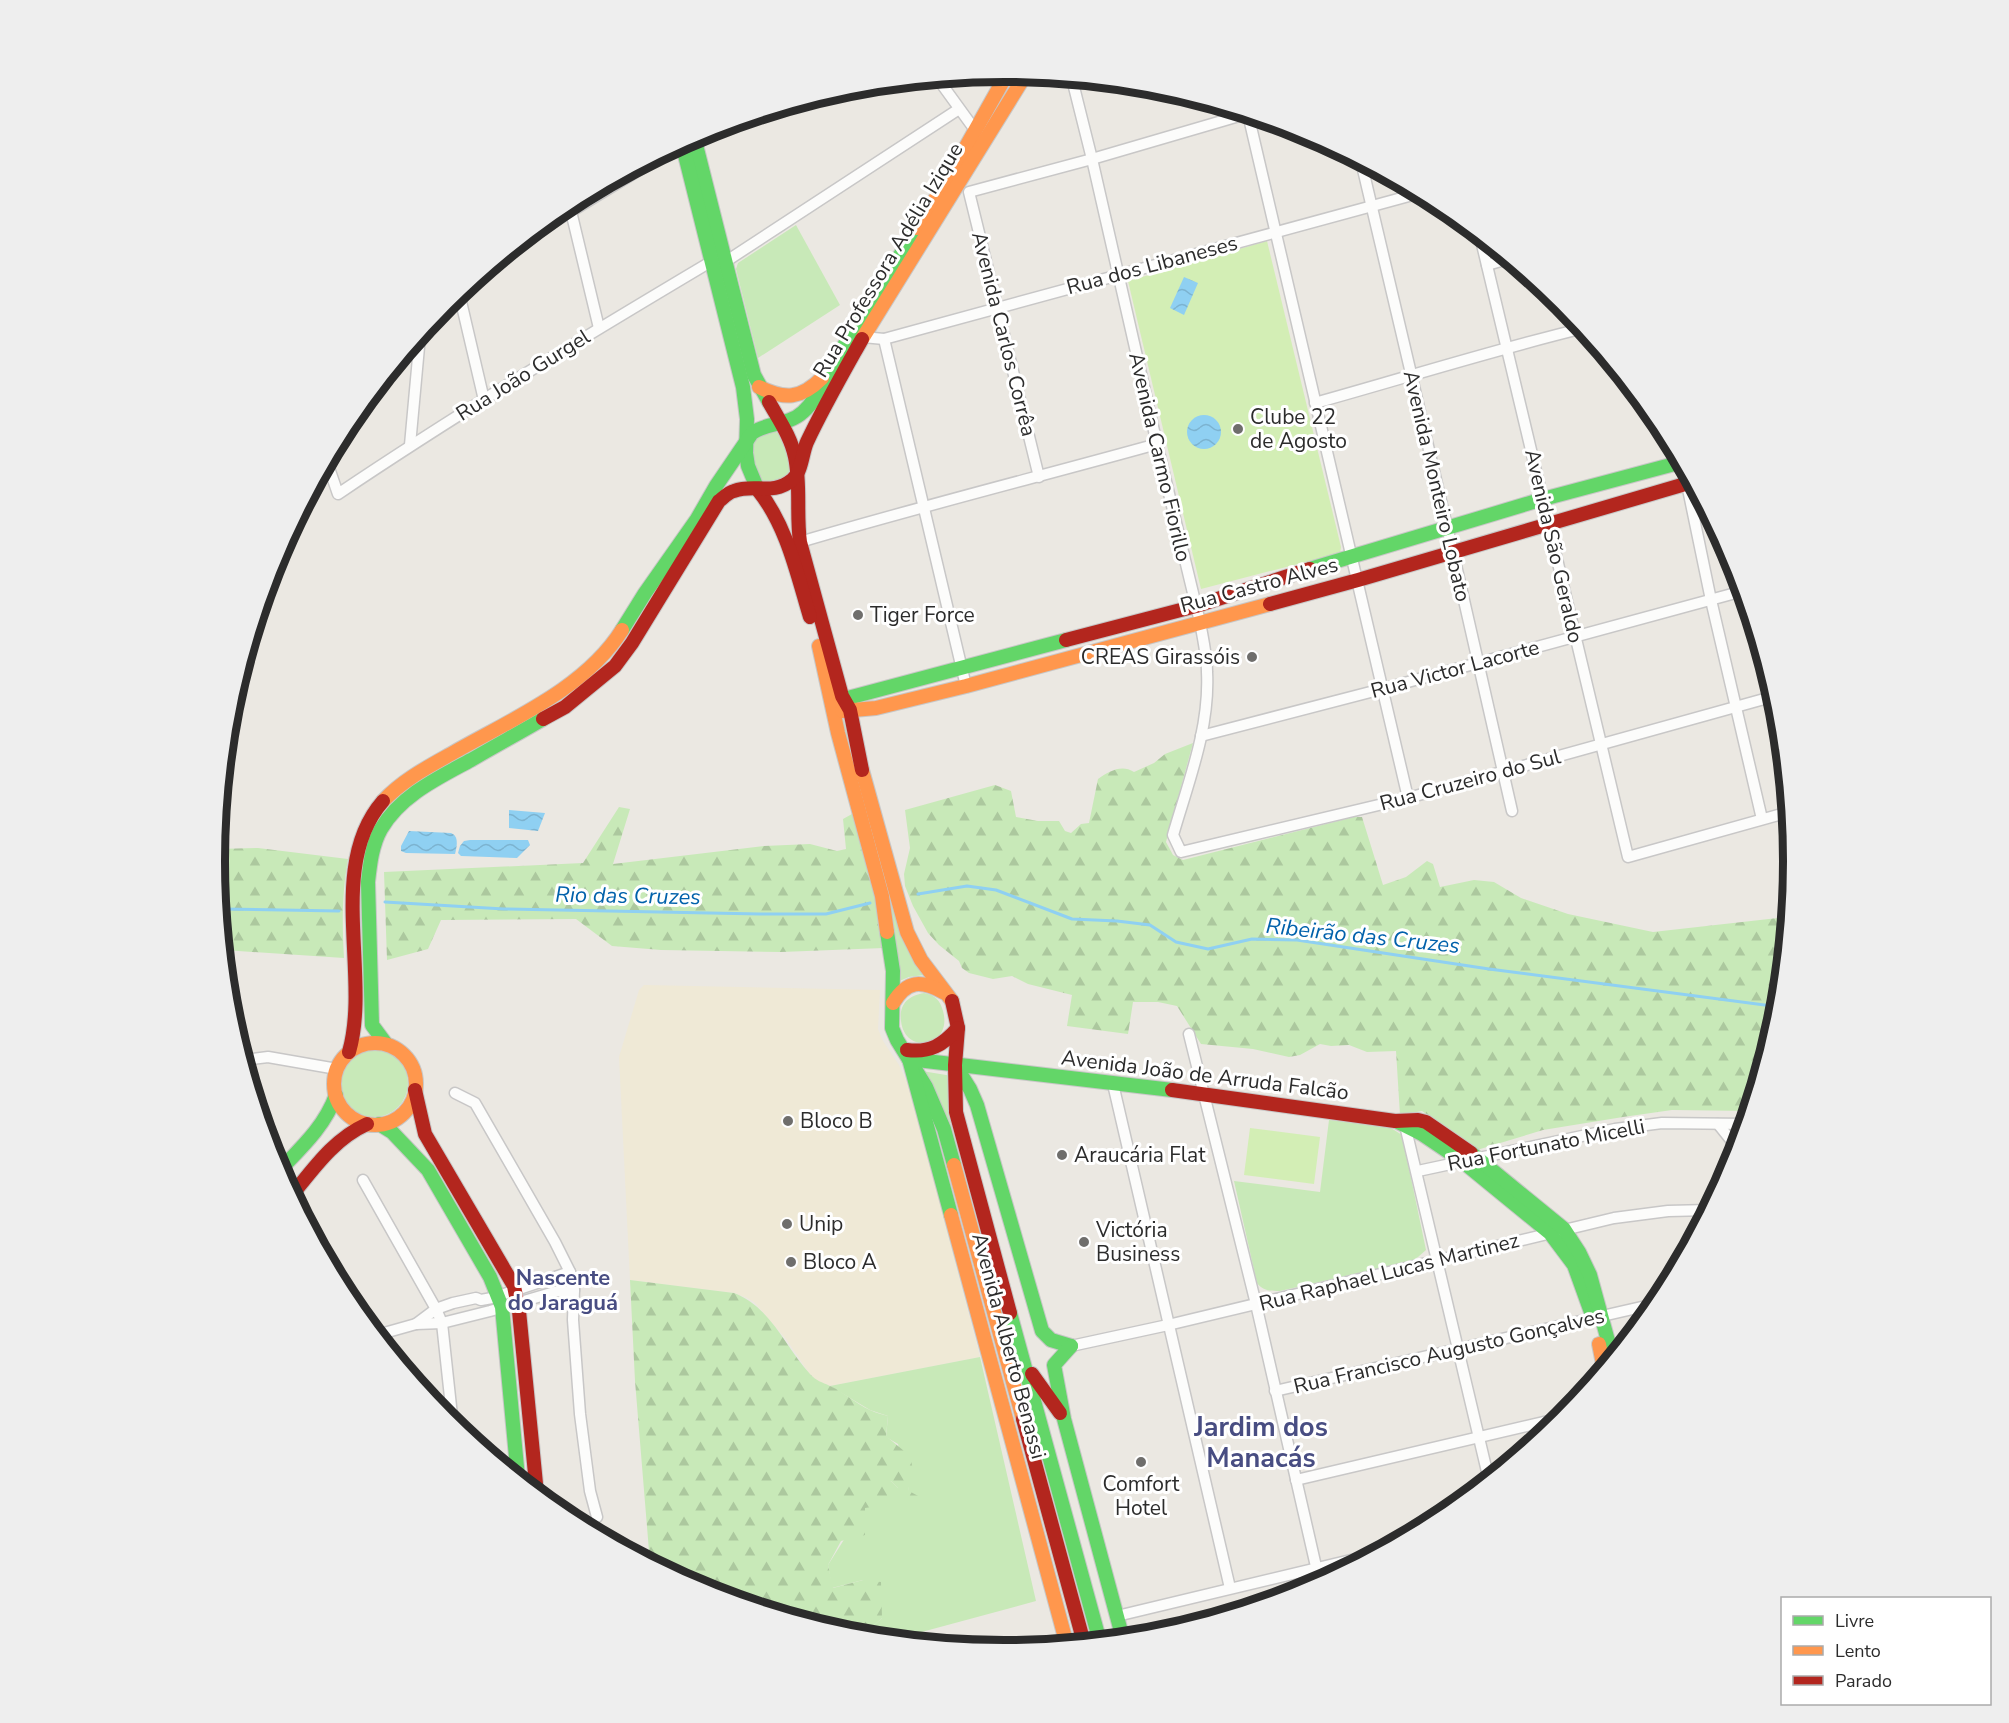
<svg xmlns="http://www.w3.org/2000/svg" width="2009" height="1723" viewBox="0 0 2009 1723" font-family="'Nunito Sans',sans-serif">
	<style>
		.education { fill: #efe9d6 }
		.grass { fill: #c8e9b8 }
		.forest { fill: url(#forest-firs) }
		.pitch { fill: #d3eeb5 }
		.water { fill: url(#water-waves) }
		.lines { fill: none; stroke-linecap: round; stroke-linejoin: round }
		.stream { stroke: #8fd0f2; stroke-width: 3 }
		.street-casing { stroke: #c8c7c7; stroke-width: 13 }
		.fast-casing { stroke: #c8c7c7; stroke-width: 16 }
		.slow-casing { stroke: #c8c7c7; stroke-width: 16 }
		.jam-casing { stroke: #c8c7c7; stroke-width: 16 }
		.street { stroke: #fcfcfb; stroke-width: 10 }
		.fast { stroke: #63d668; stroke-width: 14 }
		.slow { stroke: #ff974d; stroke-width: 14 }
		.jam { stroke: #b3261e; stroke-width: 14 }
		.poi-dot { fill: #6f6e6c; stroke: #fff; stroke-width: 2 }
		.labels { text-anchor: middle; stroke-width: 6; stroke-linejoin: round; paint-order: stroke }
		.street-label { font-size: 21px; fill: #2c2c2c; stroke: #fff }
		.poi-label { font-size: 21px; fill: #2c2c2c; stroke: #fff; text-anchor: start }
		.water-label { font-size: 22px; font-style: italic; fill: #0161ab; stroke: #fff }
		.neighbourhood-label { font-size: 22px; font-weight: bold; fill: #484d82; stroke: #fff }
		.district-label { font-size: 27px; font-weight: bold; fill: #484d82; stroke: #fff }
		.rim { fill: none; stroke: #2c2c2c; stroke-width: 8 }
	</style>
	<defs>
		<pattern id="forest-firs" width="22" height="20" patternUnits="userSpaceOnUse" patternTransform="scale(1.5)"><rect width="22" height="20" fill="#c8e9b8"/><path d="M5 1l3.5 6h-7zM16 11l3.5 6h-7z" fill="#acc89e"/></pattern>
		<pattern id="water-waves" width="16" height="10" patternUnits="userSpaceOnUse" patternTransform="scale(1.5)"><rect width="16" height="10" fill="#8fd0f2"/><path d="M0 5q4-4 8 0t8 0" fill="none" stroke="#7cb3d0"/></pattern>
	</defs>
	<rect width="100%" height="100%" fill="#ebe8e2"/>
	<!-- education -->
	<polygon class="education" points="644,985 880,990 878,1029 883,1041 899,1065 911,1091 980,1357 830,1386 817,1381 809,1373 786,1339 754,1302 745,1297 734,1293 630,1280 619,1057 639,990"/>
	<!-- grass -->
	<g class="grass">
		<polygon points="796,225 840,305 758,358 736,269 738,263"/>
		<path d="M 776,432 L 782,435 L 793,470 L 787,480 L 768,484 L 761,481 C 757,469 742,440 761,433 C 765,432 771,432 776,432 Z"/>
		<polygon points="843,718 880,855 924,975 909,977 897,982 839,719"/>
		<path d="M 924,993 C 935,995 940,1000 943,1011 C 953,1047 905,1056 901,1021 C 899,1004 908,996 924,993 Z"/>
		<circle cx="374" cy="1083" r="34"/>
		<polygon points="922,1071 952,1076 954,1121 948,1124"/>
		<path d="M 1329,1120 L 1384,1126 L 1391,1128 L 1402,1135 L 1426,1250 L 1418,1257 L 1411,1261 L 1280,1291 C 1270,1291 1263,1291 1257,1283 L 1234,1181 L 1320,1192 Z"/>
		<polygon points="980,1357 1036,1601 892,1640 861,1637 882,1618 863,1580 832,1588 828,1565 864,1508 891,1481 898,1488 909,1491 898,1444 886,1437 888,1416 870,1410 830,1386"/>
	</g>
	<!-- forest -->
	<g class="forest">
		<path d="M 1193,743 L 1166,842 L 1173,855 L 1183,860 L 1354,817 L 1362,817 L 1383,885 L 1406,877 L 1427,861 L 1433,864 L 1440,887 L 1474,880 L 1494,882 L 1521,898 L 1568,914 L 1653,932 L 1786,917 L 1790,900 L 1779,1016 L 1750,1111 L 1672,1110 L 1623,1117 L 1543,1130 L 1477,1150 L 1422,1111 L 1400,1115 L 1396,1051 L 1367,1052 L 1349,1045 L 1331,1046 L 1320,1044 L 1300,1055 L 1289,1057 L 1253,1049 L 1201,1044 L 1177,1006 L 1158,1002 L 1133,1002 L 1128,1034 L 1067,1026 L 1072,995 L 1028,984 L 1012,976 L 993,979 L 969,973 L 962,968 L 959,961 L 939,945 L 928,933 L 913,906 L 905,886 L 904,874 L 910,848 L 905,810 L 995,785 L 1011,791 L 1016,817 L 1038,821 L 1059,821 L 1065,831 L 1071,833 L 1081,824 L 1089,823 L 1098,779 C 1109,771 1122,764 1134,772 L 1154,763 L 1165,754 Z"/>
		<polygon points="619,807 630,809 613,864 764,846 810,844 837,851 846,849 843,819 852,814 870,869 884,948 781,952 661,950 612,946 576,919 441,920 428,949 387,960 384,872 583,863"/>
		<path d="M 258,848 L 348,859 C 342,893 342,924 344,958 L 224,950 L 215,861 L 216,849 Z"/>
		<path d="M 630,1280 L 734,1293 C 771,1307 785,1347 810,1374 C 816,1381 822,1382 830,1386 C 844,1392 856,1404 870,1410 C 876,1413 882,1414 888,1416 L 886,1436 L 910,1456 L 915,1479 L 908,1482 L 909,1491 L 920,1497 L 916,1508 L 902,1503 L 898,1488 L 891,1481 L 885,1505 L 865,1508 L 865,1535 L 841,1541 L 828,1565 L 833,1588 L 863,1580 L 881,1582 L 882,1618 L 861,1637 L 850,1636 L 702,1591 L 650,1563 L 635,1381 Z"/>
	</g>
	<!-- pitch -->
	<g class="pitch">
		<polygon points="1267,241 1341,547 1340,553 1201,589 1128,281"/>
		<polygon points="1250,1128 1320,1137 1314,1184 1244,1175"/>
	</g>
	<!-- water -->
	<g class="water">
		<polygon points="1184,277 1198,283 1184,315 1170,308"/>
		<circle cx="1204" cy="432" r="17"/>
		<polygon points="509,810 545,813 538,831 509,828"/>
		<path d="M 409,831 L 451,833 C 459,836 457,846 455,854 L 406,853 L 401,851 L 401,846 Z"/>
		<polygon points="470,840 528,840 530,845 517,858 461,856 458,853 460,846 464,841"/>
	</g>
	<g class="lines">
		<!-- stream -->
		<g class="stream">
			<polyline points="918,894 967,886 996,890 1072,919 1117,921 1150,925 1176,942 1208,949 1252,939 1297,940 1489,969 1780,1007"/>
			<polyline points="385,902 504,909 760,914 826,914 870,903"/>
			<polyline points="220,909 339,911"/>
		</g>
		<defs>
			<g id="street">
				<polyline points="938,79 975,130"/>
				<path d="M 1072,79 L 1092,159 L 1157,444 L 1200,622 C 1203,639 1207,656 1207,672 C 1210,728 1188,783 1173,835 L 1181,852 L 1408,798 L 1775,696"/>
				<polyline points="1248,114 1408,798"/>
				<polyline points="1361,161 1453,552 1512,811"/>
				<polyline points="569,203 599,328"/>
				<polyline points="1480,236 1628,857 1789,812"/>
				<polyline points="521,242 687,141"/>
				<polyline points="725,262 959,109"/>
				<polyline points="1487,265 1508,259"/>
				<polyline points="459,293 484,400"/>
				<polyline points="863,337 884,339 1420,193"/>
				<polyline points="884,339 966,686"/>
				<path d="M 1315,403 C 1405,378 1493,350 1584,328"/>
				<polyline points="410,445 420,336"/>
				<path d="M 327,462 L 338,494 C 460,412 586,336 712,261"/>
				<polyline points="1683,465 1711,600 1762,819"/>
				<polyline points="1039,477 969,192 1092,159 1246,114"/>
				<path d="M 800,542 C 918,507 1038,477 1157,444"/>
				<polyline points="1201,736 1382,689 1743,591"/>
				<polyline points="1189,1034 1256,1304 1320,1584"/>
				<polyline points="244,1060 268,1057 337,1069"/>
				<polyline points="1113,1084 1230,1588"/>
				<polyline points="455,1093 475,1103 555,1242 570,1272 574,1290 573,1320 580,1414 590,1491 597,1517"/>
				<polyline points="1404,1121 1489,1480"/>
				<polyline points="1718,1124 1738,1149"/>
				<polyline points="1418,1171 1615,1129 1662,1123 1746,1124"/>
				<polyline points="363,1180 436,1309 442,1323 453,1425"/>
				<polyline points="416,1324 436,1309 453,1303 476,1298 481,1300 492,1298 570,1272"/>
				<polyline points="377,1335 416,1324 442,1323 490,1311 558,1291 565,1292 574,1290"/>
				<polyline points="1071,1346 1168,1325 1614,1218 1668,1211 1709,1210"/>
				<polyline points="1275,1391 1659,1303"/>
				<polyline points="1296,1480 1565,1417"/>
				<polyline points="1117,1616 1376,1554"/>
			</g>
			<g id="fast">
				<polyline points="694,137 754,375 769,402"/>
				<polyline points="682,143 743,387 747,419 746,453 748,466 758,490"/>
				<polyline points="1310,569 1543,499 1682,462"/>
				<path d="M 622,630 L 645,593 L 697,519 L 716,486 L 752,433 C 767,422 788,426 803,412 C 817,400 822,382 832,366 C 859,319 889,274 917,228"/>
				<polyline points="838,704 844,699 1066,640"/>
				<polyline points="887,932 893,971 892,1028 897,1040 926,1087 944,1129 954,1165"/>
				<path d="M 386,1044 L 372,1025 L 368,882 C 370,864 372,845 381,829 C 401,795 438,778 471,760 C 495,746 519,733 543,719"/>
				<polyline points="955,1065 970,1089 977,1105 1042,1331 1051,1340 1071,1346"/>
				<polyline points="1398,1122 1422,1134 1462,1161 1550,1233 1574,1265 1591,1312"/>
				<polyline points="379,1124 392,1132 428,1170 490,1277 502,1307 518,1478"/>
				<polyline points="1471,1153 1564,1229 1579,1252 1590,1275 1613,1359"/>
				<path d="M 279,1171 C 301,1148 325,1126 336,1095"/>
				<polyline points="951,1215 909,1059 1172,1090"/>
				<polyline points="1010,1313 1100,1642"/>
				<polyline points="1071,1346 1054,1365 1064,1419 1123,1639"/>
			</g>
			<g id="slow">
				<polyline points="917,228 949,177 1008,72"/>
				<polyline points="862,339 1026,74"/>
				<path d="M 759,387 C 785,400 801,399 822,378"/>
				<polyline points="819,646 838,733 882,896 887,932"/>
				<polyline points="842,711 876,708 966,686 1270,604"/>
				<polyline points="862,770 907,932 921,960 952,1001"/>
				<path d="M 383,801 C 403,780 426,768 451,754 C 510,720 585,689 622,630"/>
				<path d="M 893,1003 C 907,980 921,980 943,992"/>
				<circle cx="375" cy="1084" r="41"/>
				<polyline points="954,1165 1023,1419"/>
				<polyline points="951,1215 1067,1645"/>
				<polyline points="1599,1344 1604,1369"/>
			</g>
			<g id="jam">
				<path d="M 769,402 C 779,420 791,437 795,457 C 801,485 796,514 800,542 L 842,696 L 850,710 L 862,770"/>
				<path d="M 758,490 C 787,526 797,574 810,617"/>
				<polyline points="1270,604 1358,580 1692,482"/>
				<polyline points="1066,640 1196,606 1310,569"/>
				<path d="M 543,719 L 565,707 L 615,666 L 632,643 L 719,501 C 724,497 729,492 734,491 C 755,483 772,496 792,480 C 802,472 802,453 807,442 C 824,406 843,373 862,339"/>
				<polyline points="952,1001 958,1028 955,1065 956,1112 1010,1313"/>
				<path d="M 907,1050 C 930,1053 943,1045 958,1028"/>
				<path d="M 349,1052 C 371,976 326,866 383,801"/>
				<polyline points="415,1090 425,1134 514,1286 519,1311 537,1494"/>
				<polyline points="1172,1090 1395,1121 1418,1120 1426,1122 1471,1153"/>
				<path d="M 292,1195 C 314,1168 334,1139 367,1124"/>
				<polyline points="1032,1374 1060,1413"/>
				<polyline points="1023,1419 1084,1643"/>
			</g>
		</defs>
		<!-- street casing -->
		<use href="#street" class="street-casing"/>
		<!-- fast casing -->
		<use href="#fast" class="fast-casing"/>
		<!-- slow casing -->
		<use href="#slow" class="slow-casing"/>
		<!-- jam casing -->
		<use href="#jam" class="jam-casing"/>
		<!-- street -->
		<use href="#street" class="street"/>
		<!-- fast -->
		<use href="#fast" class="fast"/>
		<!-- slow -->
		<use href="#slow" class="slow"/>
		<!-- jam -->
		<use href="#jam" class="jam"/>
	</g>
	<!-- markers -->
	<g class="poi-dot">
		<circle cx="1238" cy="429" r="6"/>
		<circle cx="858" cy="615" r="6"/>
		<circle cx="1252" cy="657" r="6"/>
		<circle cx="788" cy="1121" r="6"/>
		<circle cx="1062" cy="1155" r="6"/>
		<circle cx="787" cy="1224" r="6"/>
		<circle cx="1084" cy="1242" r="6"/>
		<circle cx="791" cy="1262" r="6"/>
		<circle cx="1141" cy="1462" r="6"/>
	</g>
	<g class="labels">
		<!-- street labels -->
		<g class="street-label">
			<text transform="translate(888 260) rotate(-59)" y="7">Rua Professora Adélia Izique</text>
			<text transform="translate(1152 265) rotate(-15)" y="7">Rua dos Libaneses</text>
			<text transform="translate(1004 334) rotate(76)" y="7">Avenida Carlos Corrêa</text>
			<text transform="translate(523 375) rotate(-32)" y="7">Rua João Gurgel</text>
			<text transform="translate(1160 457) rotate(77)" y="7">Avenida Carmo Fiorillo</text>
			<text transform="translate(1437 486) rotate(77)" y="7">Avenida Monteiro Lobato</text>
			<text transform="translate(1554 546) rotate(77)" y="7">Avenida São Geraldo</text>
			<text transform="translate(1259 585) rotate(-15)" y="7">Rua Castro Alves</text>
			<text transform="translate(1455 669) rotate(-15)" y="7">Rua Victor Lacorte</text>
			<text transform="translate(1470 780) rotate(-15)" y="7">Rua Cruzeiro do Sul</text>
			<text transform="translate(1205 1075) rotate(7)" y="7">Avenida João de Arruda Falcão</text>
			<text transform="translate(1546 1145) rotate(-11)" y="7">Rua Fortunato Micelli</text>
			<text transform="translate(1389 1272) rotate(-14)" y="7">Rua Raphael Lucas Martinez</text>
			<text transform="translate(1009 1346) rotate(75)" y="7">Avenida Alberto Benassi</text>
			<text transform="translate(1449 1351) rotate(-13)" y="7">Rua Francisco Augusto Gonçalves</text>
		</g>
		<!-- poi labels -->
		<g class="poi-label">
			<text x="1250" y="424">Clube 22<tspan x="1250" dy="24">de Agosto</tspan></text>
			<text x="870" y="622">Tiger Force</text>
			<text x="1240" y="664" text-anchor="end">CREAS Girassóis</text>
			<text x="800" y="1128">Bloco B</text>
			<text x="1074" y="1162">Araucária Flat</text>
			<text x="799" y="1231">Unip</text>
			<text x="1096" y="1237">Victória<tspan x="1096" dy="24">Business</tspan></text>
			<text x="803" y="1269">Bloco A</text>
			<text x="1141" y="1491" text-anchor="middle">Comfort<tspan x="1141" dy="24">Hotel</tspan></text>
		</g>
		<!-- water labels -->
		<g class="water-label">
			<text transform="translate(628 895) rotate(1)" y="8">Rio das Cruzes</text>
			<text transform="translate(1363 935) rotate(6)" y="8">Ribeirão das Cruzes</text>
		</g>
		<!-- neighbourhood labels -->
		<g class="neighbourhood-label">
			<text x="563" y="1285">Nascente<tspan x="563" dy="25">do Jaraguá</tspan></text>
		</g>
		<!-- district labels -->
		<g class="district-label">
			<text x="1261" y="1436">Jardim dos<tspan x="1261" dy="31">Manacás</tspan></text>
		</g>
	</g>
	<!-- crop -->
	<path d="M0 0H2009V1723H0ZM225 861a779 779 0 1 1 1558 0a779 779 0 1 1-1558 0Z" fill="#eee" fill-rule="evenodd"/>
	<path class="rim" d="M225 861a779 779 0 1 1 1558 0a779 779 0 1 1-1558 0Z"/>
	<!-- legend -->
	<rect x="1781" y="1597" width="210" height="108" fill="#ffffff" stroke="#ababab" stroke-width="1.5"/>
	<rect x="1793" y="1616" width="30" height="9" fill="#63d668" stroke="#ababab" stroke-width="1.5"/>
	<text x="1835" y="1627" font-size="18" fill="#2c2c2c">Livre</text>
	<rect x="1793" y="1646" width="30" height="9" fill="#ff974d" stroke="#ababab" stroke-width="1.5"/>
	<text x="1835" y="1657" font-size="18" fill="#2c2c2c">Lento</text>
	<rect x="1793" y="1676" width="30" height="9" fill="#b3261e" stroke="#ababab" stroke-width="1.5"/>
	<text x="1835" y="1687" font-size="18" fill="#2c2c2c">Parado</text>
</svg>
